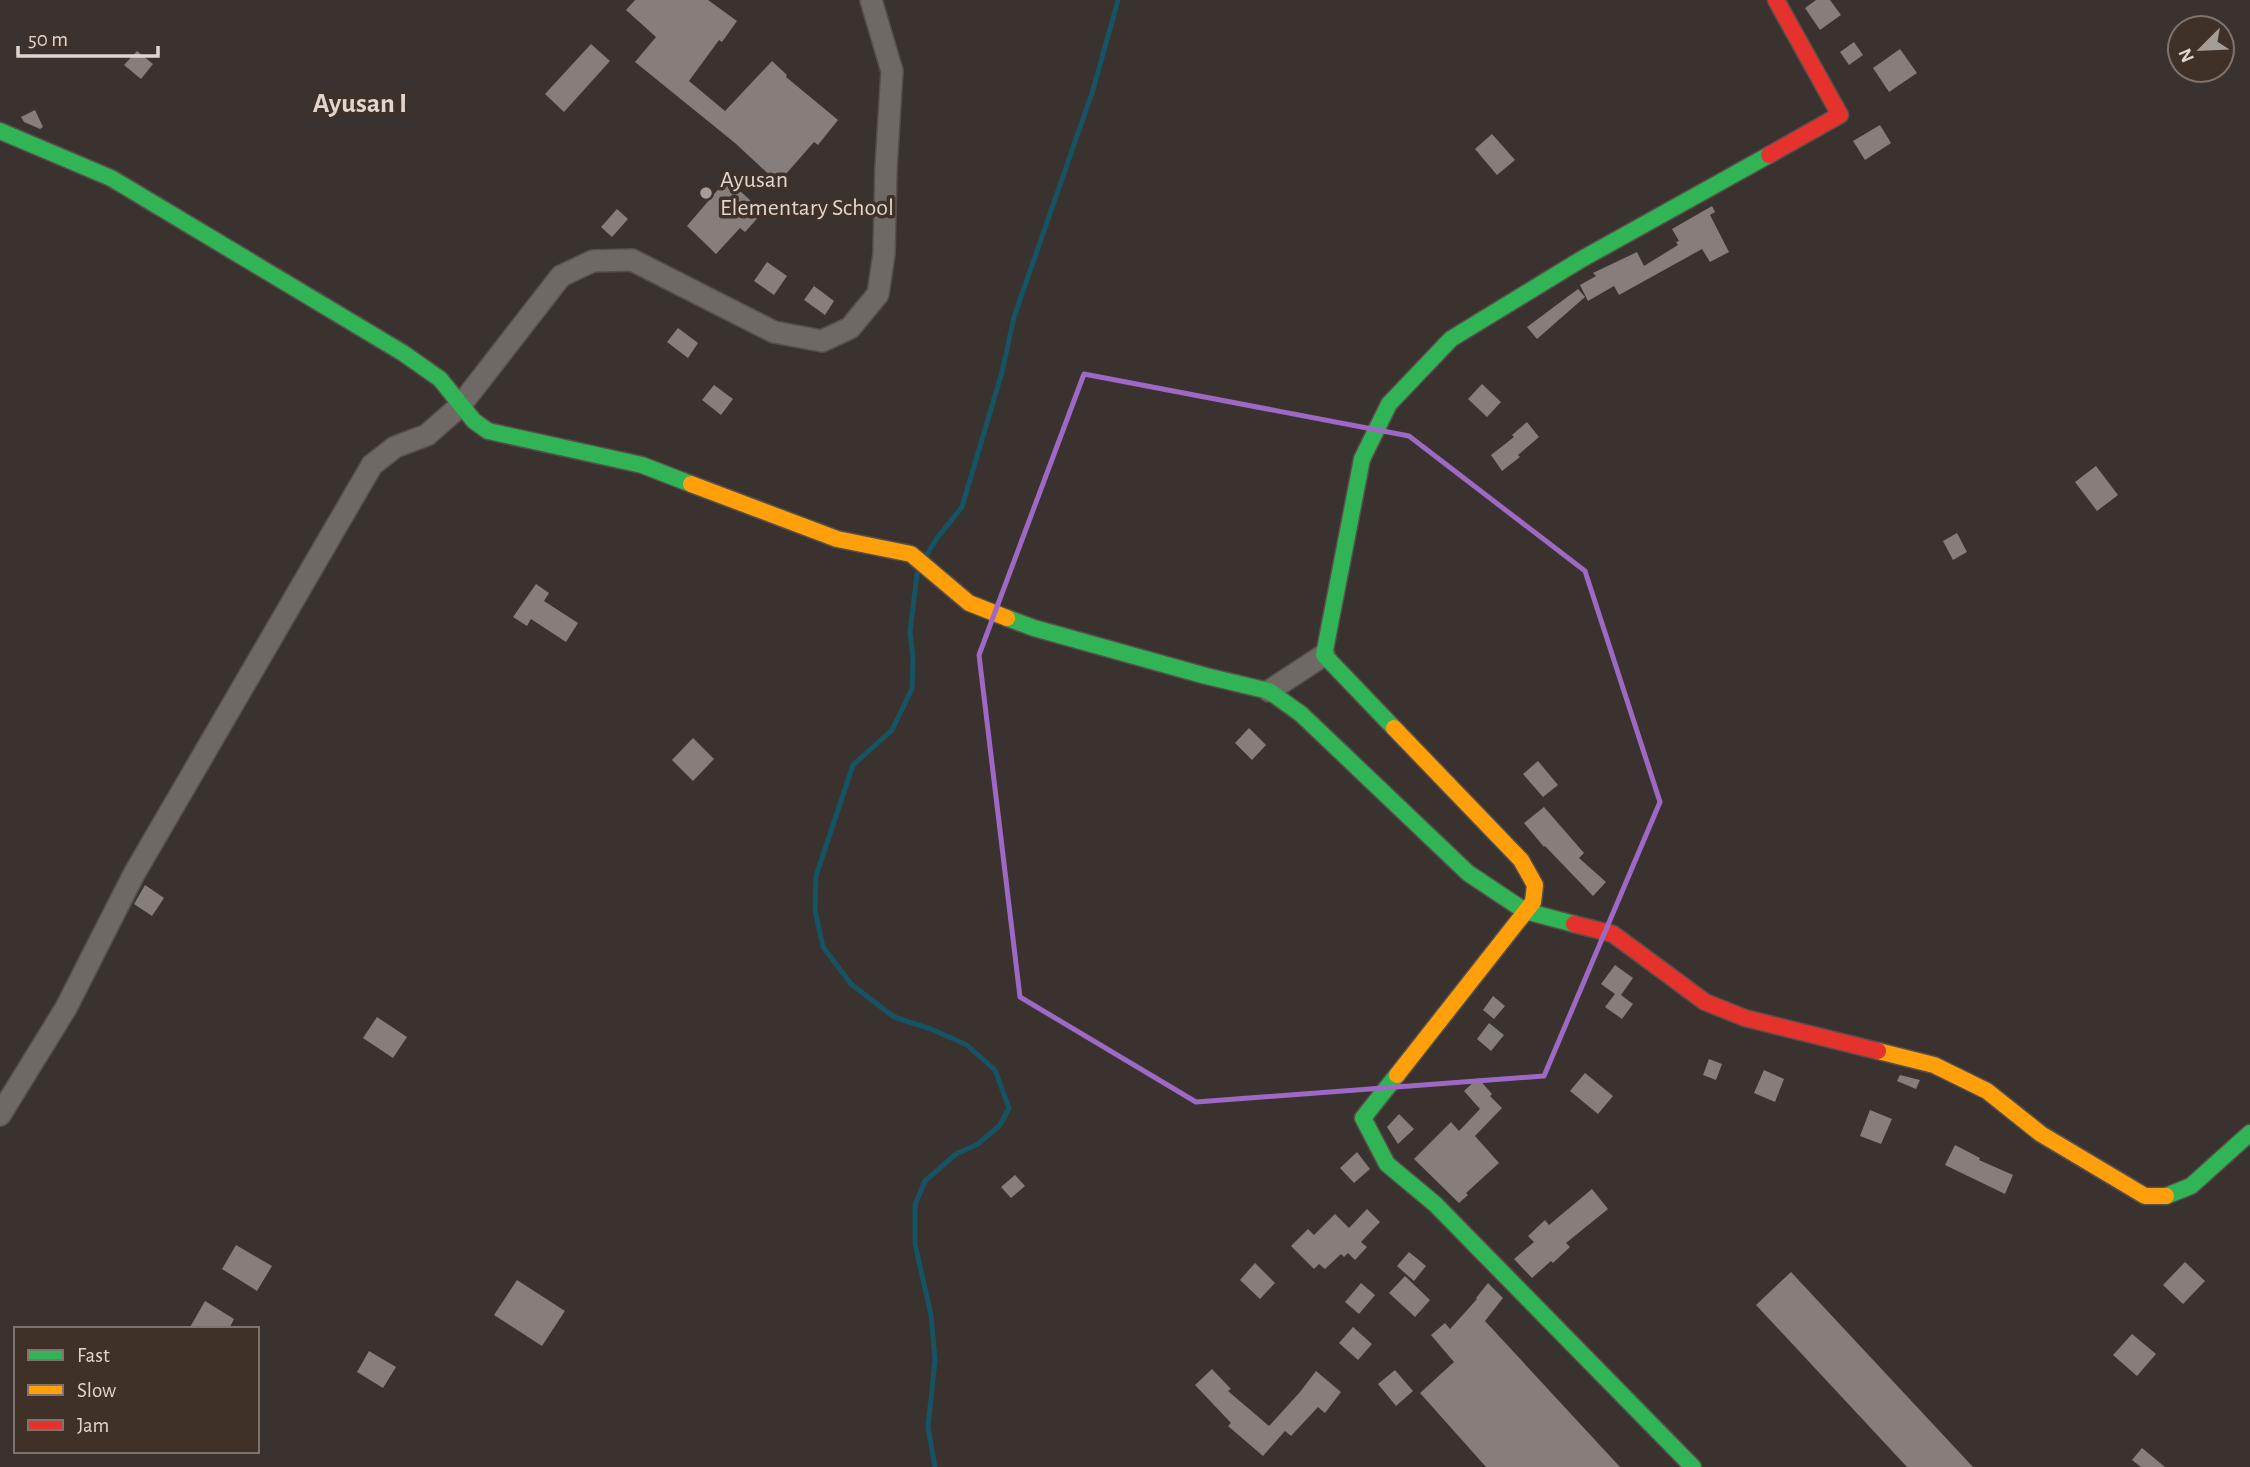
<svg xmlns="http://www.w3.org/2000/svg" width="2250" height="1467" viewBox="0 0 2250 1467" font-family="'Alegreya Sans',sans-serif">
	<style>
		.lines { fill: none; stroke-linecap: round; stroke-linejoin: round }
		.stream { stroke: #165463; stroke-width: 5 }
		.building { fill: #857e7a }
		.street-casing { stroke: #564f4b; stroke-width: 24 }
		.fast-casing { stroke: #564f4b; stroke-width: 19 }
		.slow-casing { stroke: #564f4b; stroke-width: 19 }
		.jam-casing { stroke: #564f4b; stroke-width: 19 }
		.street { stroke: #6f6965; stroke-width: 21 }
		.fast { stroke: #30b455; stroke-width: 16 }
		.slow { stroke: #ff9f0a; stroke-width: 16 }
		.jam { stroke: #e5322d; stroke-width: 16 }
		.marked { fill: none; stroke: #9e68c5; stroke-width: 5; stroke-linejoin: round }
		.poi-dot { fill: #a59d97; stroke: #403128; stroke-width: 2.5 }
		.labels { text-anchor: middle; stroke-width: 7; stroke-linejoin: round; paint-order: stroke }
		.poi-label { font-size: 24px; fill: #dfd6d0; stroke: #403128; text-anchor: start }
		.quarter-label { font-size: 28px; font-weight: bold; fill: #dfd6d0; stroke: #403128 }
	</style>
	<rect width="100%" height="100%" fill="#3a322e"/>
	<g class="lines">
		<!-- stream -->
		<g class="stream">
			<polyline points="926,556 937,538 962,507 1002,372 1014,317 1093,90 1118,0"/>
			<polyline points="917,574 910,632 913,659 912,689 892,730 853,765 816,876 815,910 823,947 851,984 894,1017 931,1029 967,1045 995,1070 1009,1108 1000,1125 978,1144 956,1154 925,1181 915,1205 915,1244 931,1315 935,1360 928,1427 935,1467"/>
		</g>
	</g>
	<!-- building -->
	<g class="building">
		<polygon points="635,0 708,0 737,21 722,42 719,40 689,81 725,111 772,61 787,75 786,77 838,120 818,145 814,142 778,183 735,143 635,62 656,37 626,10"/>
		<polygon points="1816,0 1830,0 1841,15 1820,30 1805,8"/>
		<polygon points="1854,42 1863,55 1849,65 1840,52"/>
		<polygon points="591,44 610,61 564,112 545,94"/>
		<polygon points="1900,49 1917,73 1889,92 1873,68"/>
		<polygon points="137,51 153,64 141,79 124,65"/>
		<polygon points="35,110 43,127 40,129 24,122 21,117"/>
		<polygon points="1880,125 1891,143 1865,160 1853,141"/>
		<polygon points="1492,134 1515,160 1497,175 1475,149"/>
		<polygon points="727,179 763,212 745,232 740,228 716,254 687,226"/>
		<polygon points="1712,206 1715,212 1710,215 1729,252 1710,262 1702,249 1619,295 1614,286 1588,301 1580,285 1596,276 1593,273 1637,252 1644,266 1678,245 1676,242 1679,241 1672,229"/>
		<polygon points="617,209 628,219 612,237 601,227"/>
		<polygon points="767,262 787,276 774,295 754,281"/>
		<polygon points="814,286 834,301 825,315 804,300"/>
		<polygon points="1578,289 1585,297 1537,339 1527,327"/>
		<polygon points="678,328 698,343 688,358 667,342"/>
		<polygon points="1482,384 1501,402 1487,417 1468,399"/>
		<polygon points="714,385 733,399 721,415 702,400"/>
		<polygon points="1527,422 1539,437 1518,455 1520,457 1502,471 1491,455 1514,437 1512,435"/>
		<polygon points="2096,466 2118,495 2097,511 2075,482"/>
		<polygon points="1957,533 1967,552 1953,560 1943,541"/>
		<polygon points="536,584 549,593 544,601 578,623 566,642 531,619 527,626 513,617"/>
		<polygon points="1249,728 1266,745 1252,760 1235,743"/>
		<polygon points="693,738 714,759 693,781 672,760"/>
		<polygon points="1538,761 1558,785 1543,797 1523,774"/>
		<polygon points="1544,807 1584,853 1579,858 1606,882 1593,896 1545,846 1544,847 1524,823"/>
		<polygon points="145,885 164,898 152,916 134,904"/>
		<polygon points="1615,965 1633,978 1621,995 1633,1004 1622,1019 1605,1007 1615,994 1601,984"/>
		<polygon points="1493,996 1505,1006 1494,1019 1483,1010"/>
		<polygon points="377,1017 407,1037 393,1058 363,1038"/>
		<polygon points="1489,1023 1504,1035 1491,1051 1477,1039"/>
		<polygon points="1709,1059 1722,1064 1716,1080 1703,1075"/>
		<polygon points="1764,1070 1784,1079 1775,1102 1754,1093"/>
		<polygon points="1585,1073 1613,1096 1598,1114 1570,1091"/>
		<polygon points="1900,1075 1920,1080 1916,1089 1897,1081"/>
		<polygon points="1478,1078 1492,1094 1490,1096 1502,1108 1475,1136 1499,1163 1466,1193 1468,1195 1459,1203 1414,1159 1451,1122 1459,1131 1480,1109 1464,1091"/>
		<polygon points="1870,1110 1892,1119 1881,1144 1860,1136"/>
		<polygon points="1399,1114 1414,1129 1398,1144 1387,1127"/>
		<polygon points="1955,1145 1980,1158 1979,1160 2013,1175 2005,1194 1945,1165"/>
		<polygon points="1357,1152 1370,1169 1354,1183 1340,1168"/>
		<polygon points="1015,1175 1025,1186 1011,1198 1001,1187"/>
		<polygon points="1592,1189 1608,1209 1566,1243 1570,1247 1553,1263 1551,1261 1532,1278 1514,1259 1534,1242 1528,1236 1545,1220 1549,1225"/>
		<polygon points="1367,1209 1380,1222 1361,1242 1367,1247 1355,1260 1348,1253 1344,1257 1341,1254 1325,1269 1319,1264 1314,1269 1291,1246 1308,1229 1314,1235 1335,1214 1349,1228"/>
		<polygon points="236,1245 272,1266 257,1291 222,1269"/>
		<polygon points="1409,1252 1426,1266 1414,1281 1397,1266"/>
		<polygon points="2185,1262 2205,1281 2183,1304 2163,1285"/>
		<polygon points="1255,1263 1275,1283 1260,1299 1240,1280"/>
		<polygon points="1791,1272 1973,1467 1907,1467 1756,1305"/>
		<polygon points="1405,1276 1430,1300 1415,1317 1389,1293"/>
		<polygon points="517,1280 565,1311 542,1346 494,1315"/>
		<polygon points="1361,1283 1375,1295 1359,1314 1345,1302"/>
		<polygon points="1488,1283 1503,1298 1485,1321 1620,1467 1486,1467 1420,1393 1454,1362 1431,1335 1445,1323 1450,1329 1477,1299 1476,1298"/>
		<polygon points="205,1301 234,1319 229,1329 189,1329"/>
		<polygon points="1353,1327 1372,1344 1358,1360 1339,1343"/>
		<polygon points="2132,1334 2156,1354 2137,1376 2113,1355"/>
		<polygon points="369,1351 396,1367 383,1388 357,1372"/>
		<polygon points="1212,1369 1231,1389 1228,1391 1269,1426 1300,1392 1316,1371 1341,1392 1325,1413 1318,1407 1291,1436 1285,1431 1263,1456 1228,1426 1231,1423 1195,1385"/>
		<polygon points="1395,1370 1413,1391 1396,1406 1378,1384"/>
		<polygon points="2142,1448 2165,1467 2141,1467 2132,1460"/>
	</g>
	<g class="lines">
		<defs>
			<g id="street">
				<polyline points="1269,691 1324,655"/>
				<polyline points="0,1115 66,1008 134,874 372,465 395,447 427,435 460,406 561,276 593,261 632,260 774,332 822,341 850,328 878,294 884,254 886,168 892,71 871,0"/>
			</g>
			<g id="fast">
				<polyline points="0,131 111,178 403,353 440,379 474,421 488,431 642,465 691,484"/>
				<polyline points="1007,618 1034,628 1206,676 1269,691 1301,714 1468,873 1525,911 1574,924"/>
				<polyline points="1394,728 1324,655 1362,459 1389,404 1451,339 1582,259 1769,155"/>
				<polyline points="1397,1075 1363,1118 1387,1164 1435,1204 1693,1467"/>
				<polyline points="2166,1196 2191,1186 2250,1133"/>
			</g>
			<g id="slow">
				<polyline points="691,484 837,539 911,554 969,603 1007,618"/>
				<polyline points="1394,728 1521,860 1535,885 1533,902 1397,1075"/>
				<polyline points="1878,1051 1934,1065 1987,1091 2041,1134 2145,1196 2166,1196"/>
			</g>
			<g id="jam">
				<polyline points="1769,155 1840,115 1776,0"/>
				<polyline points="1574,924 1613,934 1705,1002 1745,1018 1878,1051"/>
			</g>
		</defs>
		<!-- street casing -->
		<use href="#street" class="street-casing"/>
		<!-- fast casing -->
		<use href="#fast" class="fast-casing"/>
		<!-- slow casing -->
		<use href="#slow" class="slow-casing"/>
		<!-- jam casing -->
		<use href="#jam" class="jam-casing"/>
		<!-- street -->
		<use href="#street" class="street"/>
		<!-- fast -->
		<use href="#fast" class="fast"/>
		<!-- slow -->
		<use href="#slow" class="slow"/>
		<!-- jam -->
		<use href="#jam" class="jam"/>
	</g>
	<!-- marked area -->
	<path class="marked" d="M 1084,374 L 1409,436 L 1585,571 L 1660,802 L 1544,1076 L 1196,1102 L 1020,997 L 979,655 Z"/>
	<!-- markers -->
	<circle class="poi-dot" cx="706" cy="193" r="7"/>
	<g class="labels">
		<!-- poi labels -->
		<g class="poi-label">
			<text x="720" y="187">Ayusan<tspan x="720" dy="28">Elementary School</tspan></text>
		</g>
		<!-- quarter labels -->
		<g class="quarter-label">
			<text x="360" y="112">Ayusan I</text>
		</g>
	</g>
	<!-- legend -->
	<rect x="14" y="1327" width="245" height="126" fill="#403128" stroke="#80736b" stroke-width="2"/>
	<rect x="28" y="1350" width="35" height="10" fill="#30b455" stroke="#80736b" stroke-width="2"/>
	<text x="77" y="1362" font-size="21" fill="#dfd6d0">Fast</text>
	<rect x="28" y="1385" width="35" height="10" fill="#ff9f0a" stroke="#80736b" stroke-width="2"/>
	<text x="77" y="1397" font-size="21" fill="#dfd6d0">Slow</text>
	<rect x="28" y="1420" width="35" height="10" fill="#e5322d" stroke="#80736b" stroke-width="2"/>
	<text x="77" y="1432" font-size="21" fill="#dfd6d0">Jam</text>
	<!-- north arrow -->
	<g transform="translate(2201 49) rotate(246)"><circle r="33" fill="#403128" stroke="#80736b" stroke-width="2"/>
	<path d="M0-5L12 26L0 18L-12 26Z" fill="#a59d97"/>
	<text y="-10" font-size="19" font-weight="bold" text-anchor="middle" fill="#dfd6d0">N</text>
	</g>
	<!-- scale -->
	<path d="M18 46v10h140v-10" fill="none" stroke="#dfd6d0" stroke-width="3.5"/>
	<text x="28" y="46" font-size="21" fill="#dfd6d0" stroke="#403128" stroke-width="5" paint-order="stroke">50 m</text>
</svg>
